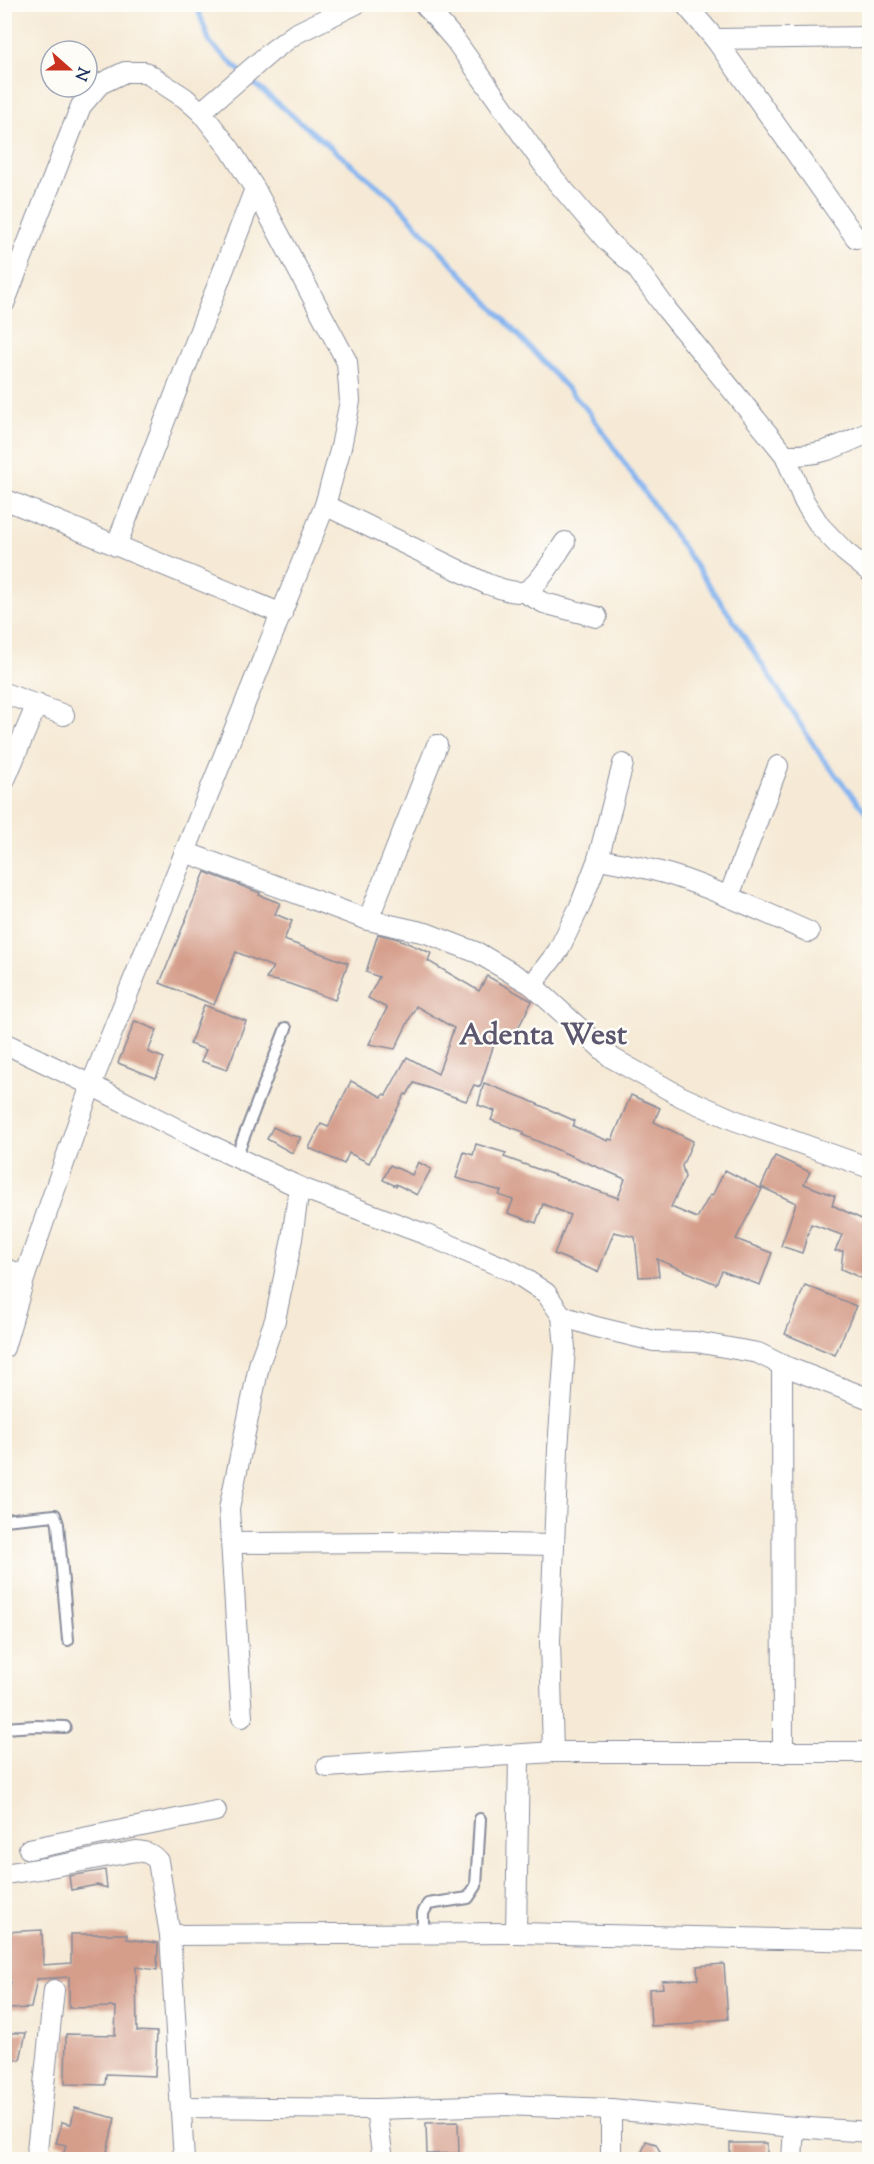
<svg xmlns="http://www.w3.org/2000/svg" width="874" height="2164" viewBox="0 0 874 2164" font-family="'Sorts Mill Goudy',serif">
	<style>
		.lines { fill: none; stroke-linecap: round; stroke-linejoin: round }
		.stream { stroke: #84b4ef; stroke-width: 5 }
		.building { fill: #d59e8b }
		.lane-casing { stroke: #888c9a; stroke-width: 14 }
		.street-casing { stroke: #888c9a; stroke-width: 22 }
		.lane { stroke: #fff; stroke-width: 10 }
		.street { stroke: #fff; stroke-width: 20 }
		.labels { text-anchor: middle; stroke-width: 5; stroke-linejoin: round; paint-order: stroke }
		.district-label { font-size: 30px; font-weight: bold; fill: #5c566e; stroke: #fdfcf7 }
	</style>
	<rect width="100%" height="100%" fill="#fdfcf7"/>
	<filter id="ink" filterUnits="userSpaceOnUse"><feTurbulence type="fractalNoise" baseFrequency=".0167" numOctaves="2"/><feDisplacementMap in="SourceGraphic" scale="12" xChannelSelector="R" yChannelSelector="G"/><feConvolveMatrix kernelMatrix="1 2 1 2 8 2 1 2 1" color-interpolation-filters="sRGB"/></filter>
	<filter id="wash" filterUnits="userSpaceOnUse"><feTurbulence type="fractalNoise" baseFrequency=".008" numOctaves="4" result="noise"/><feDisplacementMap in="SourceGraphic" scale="24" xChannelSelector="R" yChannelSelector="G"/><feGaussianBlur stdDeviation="1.35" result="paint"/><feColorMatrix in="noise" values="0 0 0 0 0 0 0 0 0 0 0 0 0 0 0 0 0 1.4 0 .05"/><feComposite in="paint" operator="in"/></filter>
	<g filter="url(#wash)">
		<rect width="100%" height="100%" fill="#f6ead6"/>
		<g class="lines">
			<!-- stream -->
			<g class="stream">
				<polyline points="196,4 210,43 240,71"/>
				<polyline points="247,78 391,197 589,412 738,627 822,758 870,817"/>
			</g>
		</g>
		<g id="blocks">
			<!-- building -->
			<g class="building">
				<polygon points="205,872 260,893 259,895 280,903 275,914 292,921 284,940 348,963 335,1000 287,983 266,979 273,967 236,952 214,1005 160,983"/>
				<polygon points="378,934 398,939 431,953 428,961 479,991 487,976 532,1001 512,1040 498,1032 480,1087 474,1085 466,1101 414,1083 407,1095 405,1094 369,1163 349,1153 344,1164 309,1148 321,1124 328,1127 351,1081 382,1097 384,1094 386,1095 407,1057 438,1074 454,1028 416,1006 395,1049 369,1044 387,1008 368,998 379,977 366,972"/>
				<polygon points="204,1005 246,1021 227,1070 201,1061 206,1050 190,1044"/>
				<polygon points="135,1021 157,1030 148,1052 164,1058 156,1078 118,1063"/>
				<polygon points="484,1083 526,1099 575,1121 573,1126 608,1141 609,1139 612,1140 631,1095 660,1108 654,1122 693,1141 682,1166 685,1177 671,1207 697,1218 710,1195 712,1196 725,1170 762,1189 736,1239 772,1253 760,1285 722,1271 716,1284 657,1259 659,1276 639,1277 635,1237 614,1232 598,1272 554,1254 570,1215 543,1204 536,1223 508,1213 513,1200 499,1195 501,1191 456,1178 464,1152 473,1155 476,1144 506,1153 504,1157 618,1198 625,1179 523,1135 524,1132 491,1120 495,1111 478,1105"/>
				<polygon points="273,1127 290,1135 301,1137 292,1153 267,1139"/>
				<polygon points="775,1156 810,1172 804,1184 835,1196 832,1205 870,1223 870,1282 841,1269 843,1251 835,1251 842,1235 811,1224 802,1253 781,1246 796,1203 761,1187"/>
				<polygon points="418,1162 431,1169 417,1195 396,1184 396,1186 383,1180 390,1165 412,1175"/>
				<polygon points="805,1285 856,1306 835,1355 785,1334"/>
				<polygon points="105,1870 107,1888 97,1885 71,1890 69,1876"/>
				<polygon points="42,1930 43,1965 71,1963 71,1934 127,1934 127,1939 158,1943 157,1970 136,1967 137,2031 157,2032 155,2076 106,2074 105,2085 65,2084 66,2034 115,2035 116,2007 69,2008 69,1977 37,1979 31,2008 6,2009 11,1982 4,1982 4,1932"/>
				<polygon points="724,1964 728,2019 695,2022 695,2024 651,2026 649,1989 663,1988 662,1981 698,1979 697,1966"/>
				<polygon points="4,2033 26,2033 20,2060 4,2056"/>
				<polygon points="75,2108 115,2118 105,2160 62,2160 66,2145 56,2143 62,2122 71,2124"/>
				<polygon points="458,2122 459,2153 427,2154 426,2123"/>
				<polygon points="646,2141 656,2144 664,2160 639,2160"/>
				<polygon points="730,2143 767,2143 767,2155 763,2160 730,2160"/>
			</g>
		</g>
	</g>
	<g filter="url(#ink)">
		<use href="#blocks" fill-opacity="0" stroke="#888c9a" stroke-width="1.5"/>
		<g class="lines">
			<defs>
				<g id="lane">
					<polyline points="236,1157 286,1028"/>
					<polyline points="4,1520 55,1515 58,1524 68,1640"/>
					<polyline points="4,1728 35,1726 65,1727"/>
					<polyline points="423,1933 423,1913 428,1904 468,1898 476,1886 480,1819"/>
				</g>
				<g id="street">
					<polyline points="424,4 455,40 551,175 606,240 635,266 667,310 785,455 804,501 820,526 844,551 870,572"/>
					<polyline points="685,4 715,39 870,37"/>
					<polyline points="715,39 856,238"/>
					<polyline points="4,304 81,106 100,84 125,72 145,72 185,98 201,112"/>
					<path d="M 785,455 C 823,456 836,447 870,432"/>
					<polyline points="4,499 282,614"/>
					<path d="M 325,505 L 487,584 C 498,587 509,593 521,592 C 537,591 555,556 565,542"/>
					<polyline points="116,546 255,189"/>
					<polyline points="523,592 544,603 597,617"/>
					<polyline points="4,693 64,715"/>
					<polyline points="4,782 37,704"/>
					<polyline points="185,852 368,920 426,933 478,953 532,985 612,1058 682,1097 734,1120 870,1168"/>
					<path d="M 598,859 C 626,864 654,869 680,878 C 724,893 766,913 809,932"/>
					<polyline points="729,896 778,766"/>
					<polyline points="368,920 437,745"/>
					<polyline points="532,985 558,951 580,906 598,859 623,764"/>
					<polyline points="4,1043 91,1085 193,1137 299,1187 427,1235 514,1272 546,1293 562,1316 565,1348 558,1449 550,1641 553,1752"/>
					<polyline points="4,1268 25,1276"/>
					<polyline points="562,1316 596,1327 654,1341 696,1342 758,1353 782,1365 870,1399"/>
					<polyline points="4,1348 25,1276 91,1085 325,505 341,447 350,401 347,362 255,189 230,149 201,112 272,51 295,34 356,4"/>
					<polyline points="782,1365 783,1753"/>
					<polyline points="232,1543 393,1542 554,1545"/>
					<polyline points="242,1717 229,1509 260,1361 275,1320 292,1239 299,1187"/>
					<polyline points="327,1767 553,1752 870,1752"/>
					<polyline points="29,1849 216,1811"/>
					<path d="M 4,1874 L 45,1868 L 136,1851 C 146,1852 151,1853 158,1861 L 170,1935 L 184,2160"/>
					<polyline points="516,1933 519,1756"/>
					<polyline points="170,1935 516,1933 870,1941"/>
					<polyline points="182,2107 376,2109 503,2105 611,2109 794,2127 870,2132"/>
					<polyline points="376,2109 383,2160"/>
					<polyline points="36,2160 54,1990"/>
					<polyline points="611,2160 611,2109"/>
					<polyline points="792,2160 794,2127"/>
				</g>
			</defs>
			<!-- lane casing -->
			<use href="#lane" class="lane-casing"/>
			<!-- street casing -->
			<use href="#street" class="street-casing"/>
			<!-- lane -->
			<use href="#lane" class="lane"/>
			<!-- street -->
			<use href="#street" class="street"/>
		</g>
	</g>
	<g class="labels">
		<!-- district labels -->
		<g class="district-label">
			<text x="543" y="1044">Adenta West</text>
		</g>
	</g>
	<!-- margin -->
	<rect width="874" height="2164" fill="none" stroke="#fdfcf7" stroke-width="24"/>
	<!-- north arrow -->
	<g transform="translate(69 69) rotate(111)"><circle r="28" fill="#fdfcf7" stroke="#a3aaba" stroke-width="1.5"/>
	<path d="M0-4.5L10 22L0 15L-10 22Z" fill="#c8321e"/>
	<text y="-9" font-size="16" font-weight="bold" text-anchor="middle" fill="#1b2f5e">N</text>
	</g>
</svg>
